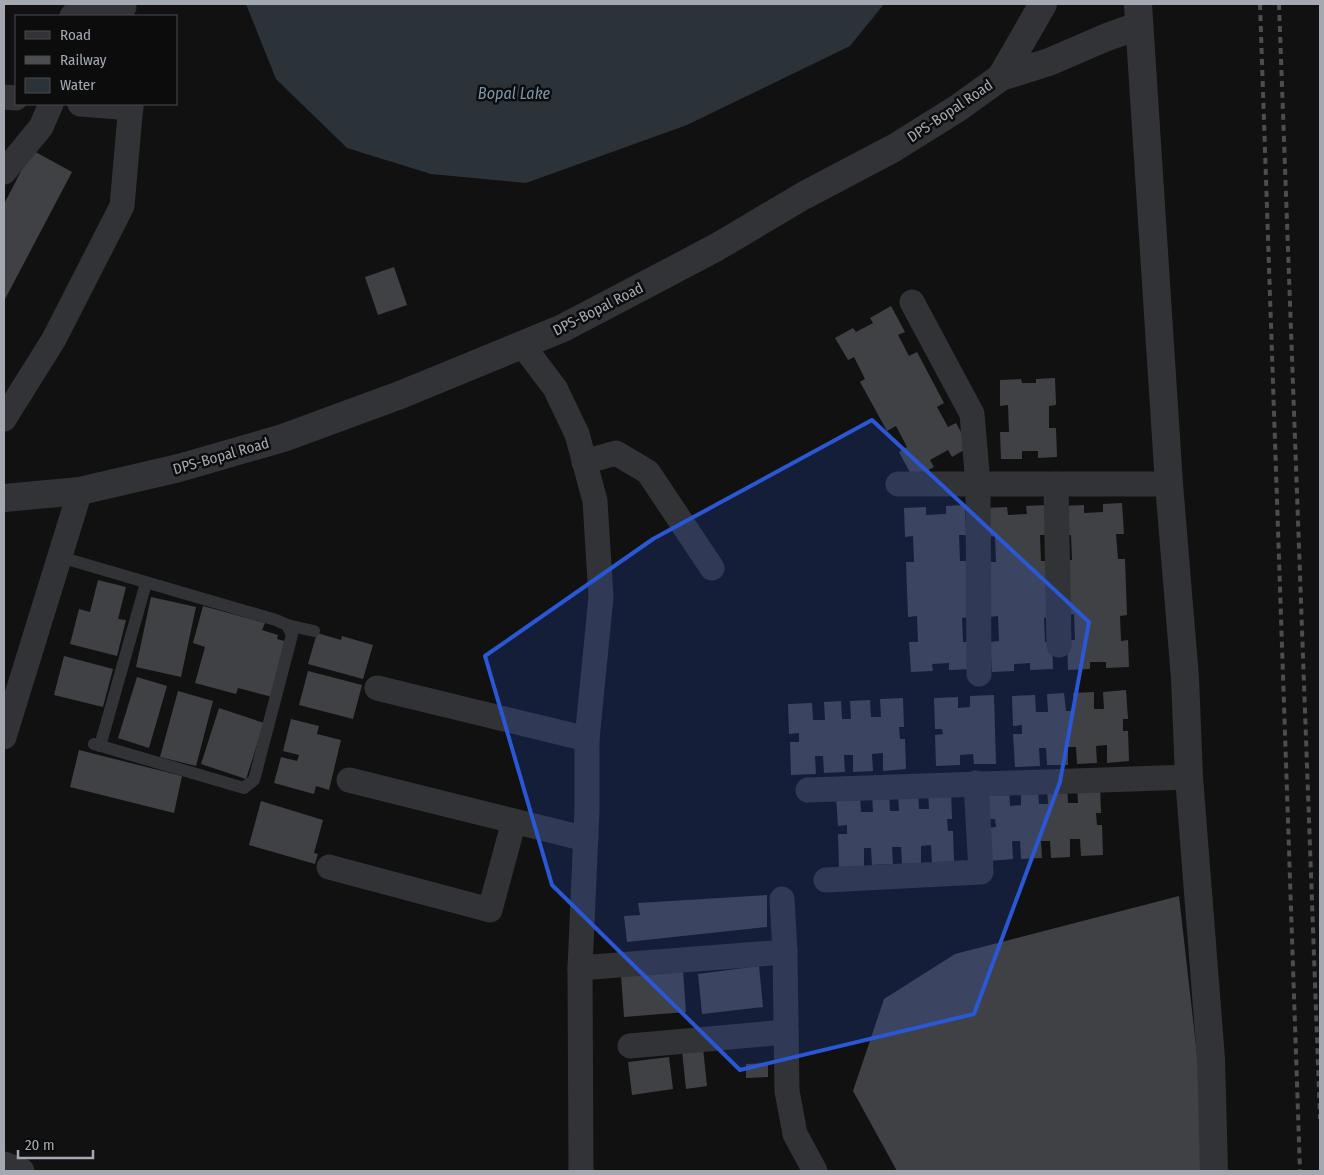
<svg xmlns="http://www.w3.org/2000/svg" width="1324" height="1175" viewBox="0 0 1324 1175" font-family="'Fira Sans Condensed',sans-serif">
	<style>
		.water { fill: #2b3339 }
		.building { fill: #404145 }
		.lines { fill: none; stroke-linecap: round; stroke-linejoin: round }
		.service { stroke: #323336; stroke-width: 12 }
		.minor { stroke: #323336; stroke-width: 25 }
		.tertiary { stroke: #323336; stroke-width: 28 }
		.rail { stroke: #4b4d51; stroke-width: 4; stroke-dasharray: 6 5; stroke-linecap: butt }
		.marked { fill: #2a57d4; fill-opacity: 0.2; stroke: #2a57d4; stroke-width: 4; stroke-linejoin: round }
		.labels { text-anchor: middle; stroke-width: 5; stroke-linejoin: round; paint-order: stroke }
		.street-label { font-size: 15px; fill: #a3a8b1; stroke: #0c0c0d }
		.water-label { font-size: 16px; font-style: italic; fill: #7c96aa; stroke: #0c0c0d }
	</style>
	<rect width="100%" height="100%" fill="#111112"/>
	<!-- water -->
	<polygon class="water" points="246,4 884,4 850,46 687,125 526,183 431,174 347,148 276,79"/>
	<!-- building -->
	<g class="building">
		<polygon points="32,150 72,172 4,301 4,204"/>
		<polygon points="394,267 407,305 378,315 365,277"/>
		<polygon points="891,306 905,332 898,335 909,356 917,352 944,403 937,407 948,427 956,423 969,447 952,457 948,450 930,460 934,467 913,478 899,452 907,447 896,426 887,431 860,382 865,379 854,357 848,360 835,338 853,328 856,332 873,323 870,318"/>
		<polygon points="1055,378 1056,405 1049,406 1049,428 1056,428 1057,457 1038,458 1038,451 1022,451 1022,459 1001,459 1000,432 1009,432 1008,405 1000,406 1000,380 1021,379 1022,383 1036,383 1036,379"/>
		<polygon points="1122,503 1124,534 1116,534 1118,559 1125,559 1127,615 1120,616 1121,641 1128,640 1129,667 1106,668 1106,662 1090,662 1090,669 1068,670 1067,640 1075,640 1074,614 1066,615 1063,560 1072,560 1071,535 1062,535 1061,506 1084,505 1084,513 1103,512 1103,504"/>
		<polygon points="965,505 966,535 959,535 960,561 967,561 970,617 962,618 963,642 971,642 972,669 949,670 949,663 932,664 933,671 911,672 909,642 918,642 917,616 908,617 906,562 914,562 913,536 905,537 904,508 926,507 926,515 946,514 946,506"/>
		<polygon points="1046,505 1048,535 1040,535 1041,561 1049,561 1051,617 1044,618 1045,642 1052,642 1053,669 1030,670 1030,663 1014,664 1014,671 992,672 990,642 999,641 998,616 989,617 987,562 996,562 995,536 986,537 985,508 1007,507 1008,515 1027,514 1026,506"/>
		<polygon points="98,580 126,587 118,619 126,620 117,656 70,644 79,609 90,612"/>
		<polygon points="151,597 196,607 181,677 136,667"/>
		<polygon points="203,606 265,623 262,630 278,635 277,639 288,642 272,697 238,688 236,694 195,683 205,647 193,643"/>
		<polygon points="317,633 341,640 342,636 373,645 363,679 308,664"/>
		<polygon points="64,656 113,669 103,707 54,695"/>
		<polygon points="308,671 362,685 353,719 299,705"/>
		<polygon points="137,677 167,686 149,748 118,738"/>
		<polygon points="1126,690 1128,719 1123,719 1123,731 1128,731 1129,761 1107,763 1107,745 1096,746 1097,763 1077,764 1076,747 1068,747 1068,765 1047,765 1046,748 1039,748 1040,766 1015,767 1013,734 1022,734 1022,725 1013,726 1012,696 1035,695 1036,712 1048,712 1047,694 1064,693 1066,711 1074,711 1073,693 1094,692 1094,709 1104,709 1103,692"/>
		<polygon points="178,691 213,701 196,766 160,757"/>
		<polygon points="994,695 996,764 974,764 973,754 960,755 960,765 936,766 935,735 943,734 942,729 935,729 934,698 958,697 958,708 970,707 970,696"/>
		<polygon points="903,698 904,727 899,727 900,739 905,739 906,769 883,771 883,753 872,754 873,771 853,772 853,755 844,755 845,772 824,773 823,756 815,756 816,774 791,775 790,742 799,742 799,733 789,734 788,704 812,703 813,720 825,720 824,702 841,701 842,719 851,719 850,701 870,700 871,717 881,717 880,699"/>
		<polygon points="219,708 264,723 246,779 201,764"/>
		<polygon points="291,719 319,726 317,734 341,740 329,790 316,786 314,794 274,783 281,757 297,761 299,755 283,751"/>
		<polygon points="79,750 182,776 174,813 70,787"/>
		<polygon points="1100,784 1101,813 1096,813 1097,825 1102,825 1103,855 1081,856 1080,839 1070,839 1070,857 1051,858 1050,841 1041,841 1042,858 1021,859 1020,841 1012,841 1013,859 988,861 987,828 996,827 995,819 987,819 985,789 1009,788 1010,806 1021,805 1021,788 1038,787 1039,804 1048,804 1047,787 1067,785 1068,803 1078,803 1077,785"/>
		<polygon points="951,790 952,819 947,819 948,831 953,831 954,861 932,863 931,845 921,846 921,863 902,864 901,847 892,847 893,864 872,865 871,848 864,848 864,866 839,867 838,834 847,834 847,825 838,826 836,796 860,795 861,812 873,812 872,794 889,793 890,811 899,811 898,793 918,792 919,809 929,809 928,791"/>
		<polygon points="261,801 323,820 314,853 318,854 315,864 249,845"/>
		<polygon points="767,895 767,927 627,942 624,916 640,915 638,903"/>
		<polygon points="1179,896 1205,1125 1202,1171 897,1171 853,1091 884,999 955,954"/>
		<polygon points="759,966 763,1007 702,1014 698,974"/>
		<polygon points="683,971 686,1012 624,1017 621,976"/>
		<polygon points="703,1048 707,1086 686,1089 682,1051"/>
		<polygon points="669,1057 673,1089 632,1095 628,1062"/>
		<polygon points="768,1063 768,1077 746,1078 746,1064"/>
	</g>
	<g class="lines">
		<!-- service -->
		<g class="service">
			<polyline points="60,557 276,620 287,625 292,635 254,780 244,788 94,744"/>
			<polyline points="287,625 314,631"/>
			<polyline points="100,746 146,583"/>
		</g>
		<!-- minor -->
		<g class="minor">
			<path d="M 72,16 C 85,0 106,6 124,7"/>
			<polyline points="4,97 16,98"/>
			<polyline points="80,104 131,108"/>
			<polyline points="4,172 41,127 51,104"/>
			<polyline points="912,302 972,414 978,484 979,674"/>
			<polyline points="523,346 555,388 577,434 595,501 601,597 587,739 587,810 580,968 581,1171"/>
			<polyline points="4,419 54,339 122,206 131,104"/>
			<polyline points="584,462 616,453 648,472 712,568"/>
			<polyline points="898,484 1169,484"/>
			<polyline points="1056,484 1059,645"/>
			<polyline points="377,688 587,739"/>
			<polyline points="4,737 80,491"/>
			<polyline points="349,780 586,839"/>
			<polyline points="808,790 1189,777"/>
			<polyline points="329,867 490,910 514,821"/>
			<polyline points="826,880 981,872 976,783"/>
			<polyline points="782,899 785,952 787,1091 795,1134 815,1171"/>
			<polyline points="580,968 785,952"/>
			<polyline points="630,1046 786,1032"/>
			<polyline points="4,1164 22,1171"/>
		</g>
		<!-- tertiary -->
		<g class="tertiary">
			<polyline points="1138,4 1169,484 1185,678 1189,777 1211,1059 1214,1171"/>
			<polyline points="1001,77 1049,62 1107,37 1138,26"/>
			<polyline points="4,498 80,491 179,468 283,438 400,395 563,328 717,247 803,196 894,148 958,108 1001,77 1043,4"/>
		</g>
		<!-- rail -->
		<g class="rail">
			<polyline points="1260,4 1300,1171"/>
			<polyline points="1279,4 1320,1119"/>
		</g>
	</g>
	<!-- marked area -->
	<path class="marked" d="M 872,420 L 1089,622 L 1060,782 L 974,1014 L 740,1070 L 552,885 L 485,656 L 653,539 Z"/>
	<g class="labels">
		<!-- street labels -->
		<g class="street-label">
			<text transform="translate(950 111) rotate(-34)" y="5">DPS-Bopal Road</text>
			<text transform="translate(598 309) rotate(-27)" y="5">DPS-Bopal Road</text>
			<text transform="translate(221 456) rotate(-16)" y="5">DPS-Bopal Road</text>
		</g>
		<!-- water labels -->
		<g class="water-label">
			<text x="514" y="99">Bopal Lake</text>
		</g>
	</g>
	<!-- border -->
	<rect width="1324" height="1175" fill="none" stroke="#a3a8b1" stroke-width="10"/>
	<!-- legend -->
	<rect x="15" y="15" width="162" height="90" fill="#0c0c0d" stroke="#484a4f"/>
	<rect x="25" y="31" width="25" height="8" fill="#323336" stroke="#484a4f"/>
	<text x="60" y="40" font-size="15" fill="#a3a8b1">Road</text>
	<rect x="25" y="56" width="25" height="8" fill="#4b4d51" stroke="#484a4f"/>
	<text x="60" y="65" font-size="15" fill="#a3a8b1">Railway</text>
	<rect x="25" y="78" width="25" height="15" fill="#2b3339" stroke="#484a4f"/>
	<text x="60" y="90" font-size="15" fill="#a3a8b1">Water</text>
	<!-- scale -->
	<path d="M18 1150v8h75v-8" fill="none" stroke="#a3a8b1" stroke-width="2.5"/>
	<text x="25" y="1150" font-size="15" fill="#a3a8b1" stroke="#0c0c0d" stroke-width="4" paint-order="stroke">20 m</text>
</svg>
